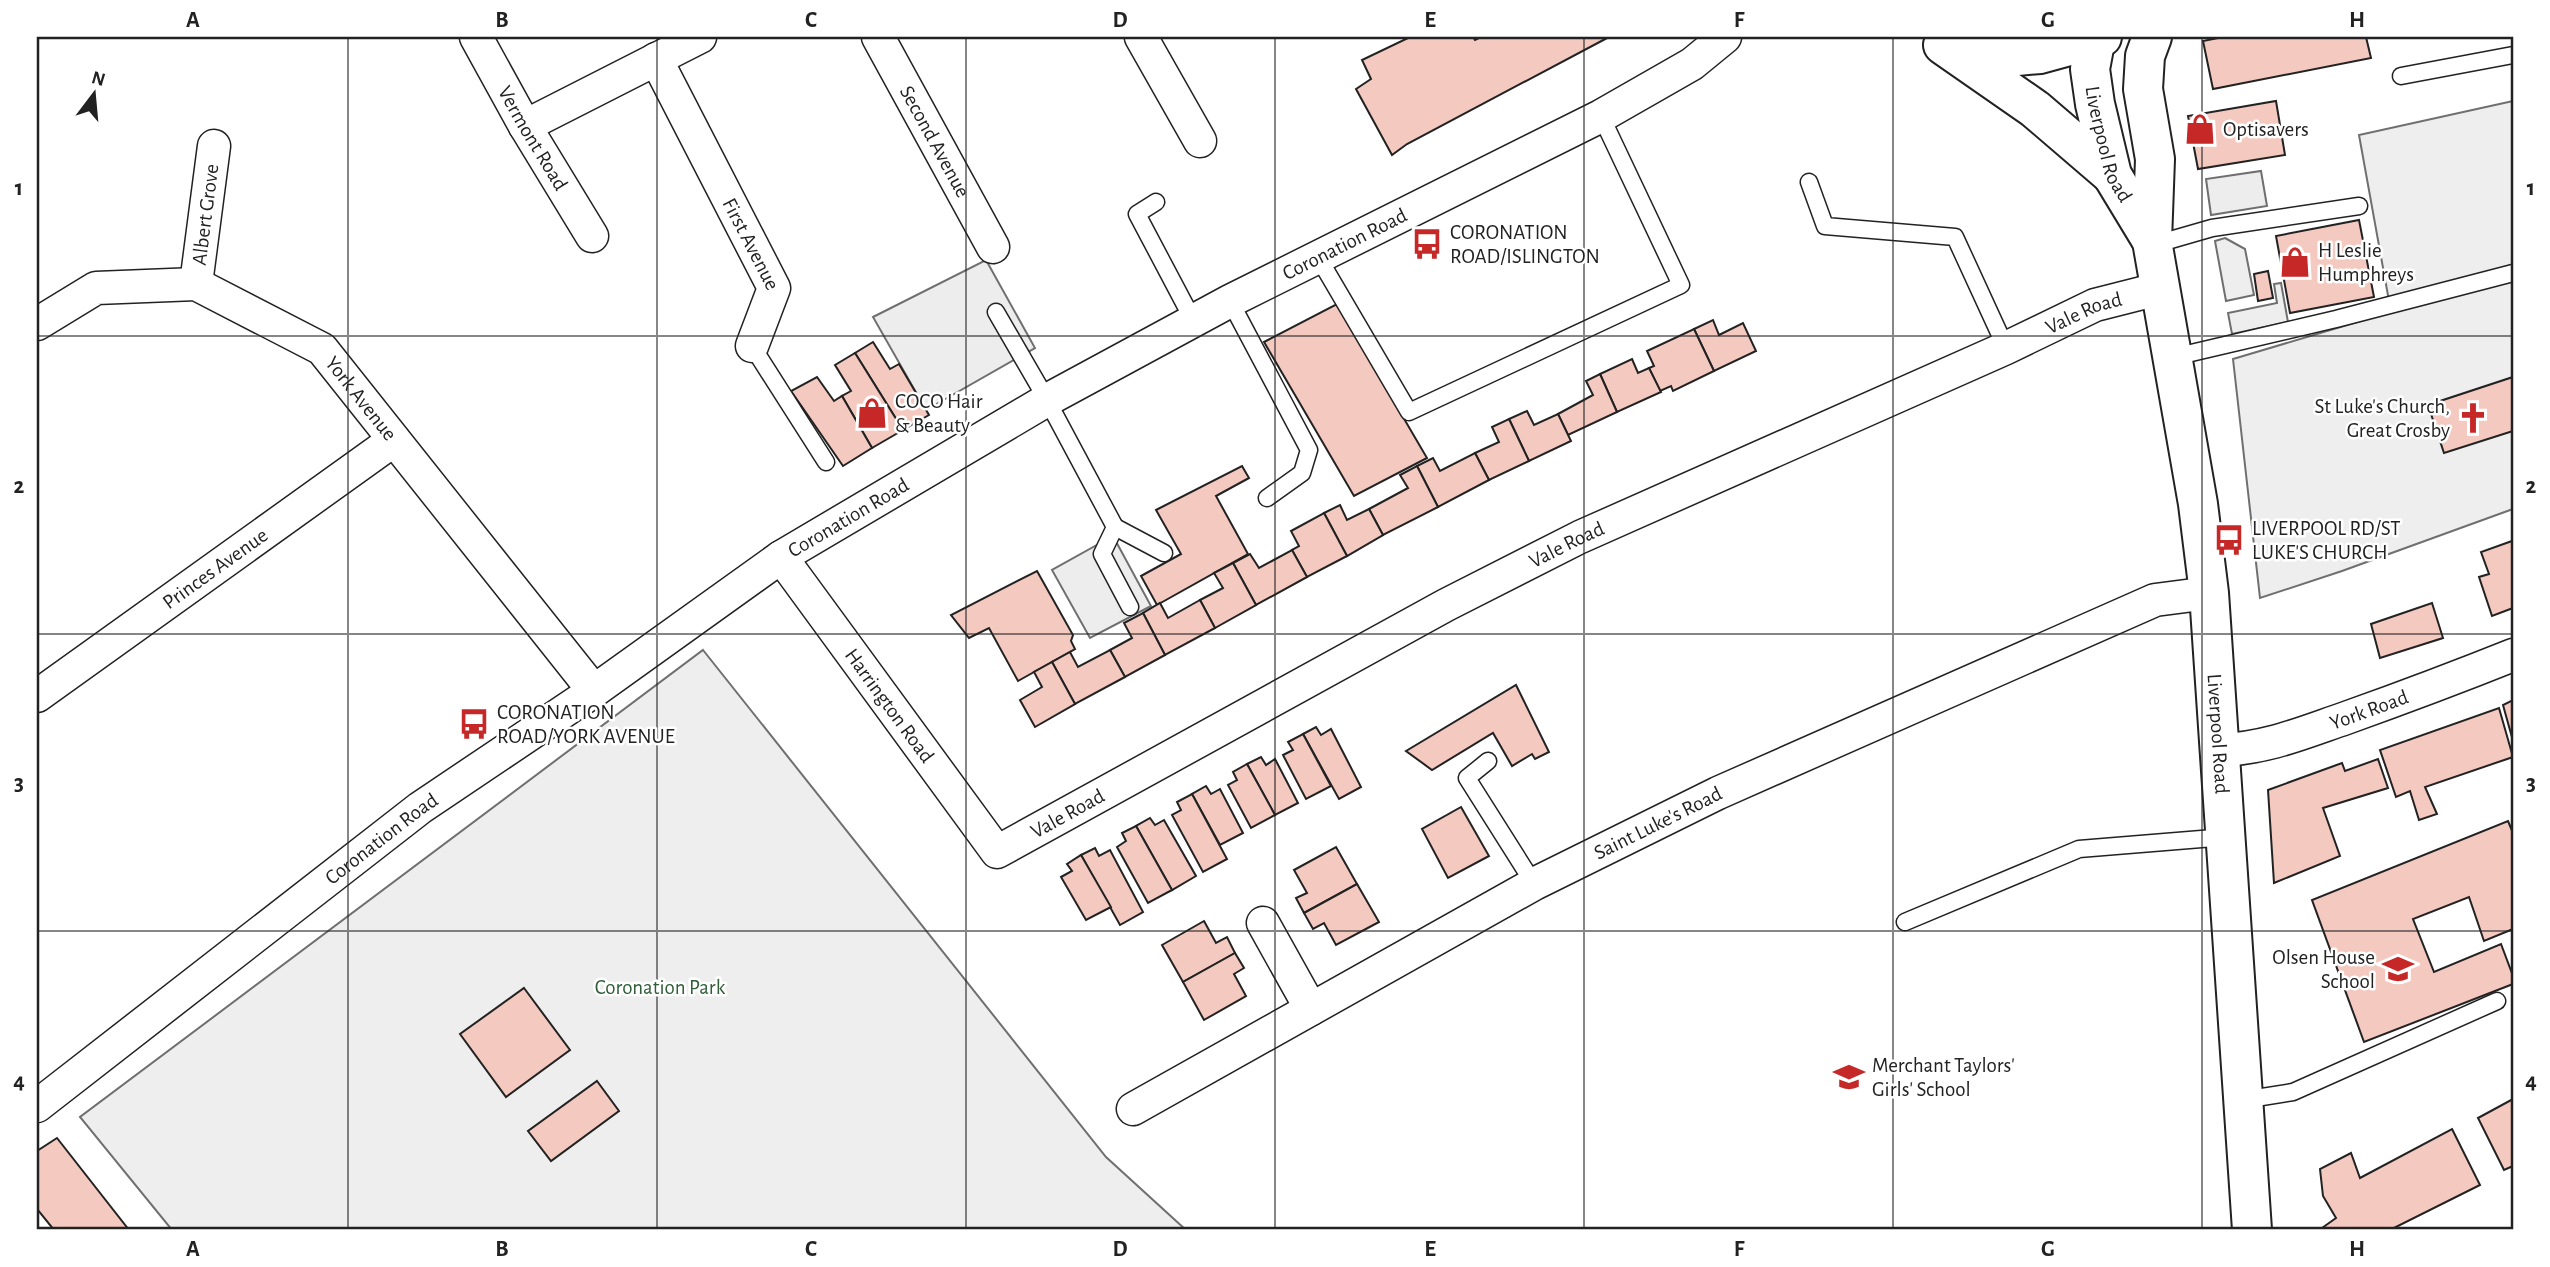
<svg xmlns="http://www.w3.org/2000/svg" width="2550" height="1267" viewBox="0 0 2550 1267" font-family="'Alegreya Sans',sans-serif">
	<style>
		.green { fill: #eee; stroke: #6f6f6f; stroke-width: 2 }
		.parking { fill: #ededed; stroke: #6f6f6f; stroke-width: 2 }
		.building { fill: #f3c9c0; stroke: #222; stroke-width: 2 }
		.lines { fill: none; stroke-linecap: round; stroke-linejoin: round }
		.service-casing { stroke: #222; stroke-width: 19 }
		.minor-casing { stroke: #222; stroke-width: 35 }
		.secondary-casing { stroke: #222; stroke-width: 42 }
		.trunk-casing { stroke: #222; stroke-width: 42 }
		.service { stroke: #fff; stroke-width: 16 }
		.minor { stroke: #fff; stroke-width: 32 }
		.secondary { stroke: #fff; stroke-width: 38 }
		.trunk { stroke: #fff; stroke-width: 38 }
		.grid { fill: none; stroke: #222; stroke-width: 2; stroke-opacity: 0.55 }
		.labels { text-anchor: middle; stroke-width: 5; stroke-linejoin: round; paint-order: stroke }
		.poi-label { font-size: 21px; fill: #222; stroke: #fff; text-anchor: start }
		.street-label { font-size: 21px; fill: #222; stroke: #fff }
		.park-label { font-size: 21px; fill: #2f5e38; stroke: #fff }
		.neatline { fill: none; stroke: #222; stroke-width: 2.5 }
		.grid-label { font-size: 23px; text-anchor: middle; font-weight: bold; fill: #222 }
	</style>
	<rect width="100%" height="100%" fill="#fff"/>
	<!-- green -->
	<g class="green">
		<polygon points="2513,101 2513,509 2342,571 2260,598 2233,359 2391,312 2359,135"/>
		<polygon points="2225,238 2245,249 2254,295 2226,301 2215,241"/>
		<polygon points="2281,283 2288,322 2232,334 2228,313 2277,303 2274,284"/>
		<polygon points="703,650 1106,1157 1186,1230 172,1230 80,1117"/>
	</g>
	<!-- parking -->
	<g class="parking">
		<polygon points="2261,171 2267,206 2211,215 2206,179"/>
		<polygon points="986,260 1035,348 926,410 873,317"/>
		<polygon points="1113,536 1151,606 1090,638 1052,570"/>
	</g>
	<!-- building -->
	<g class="building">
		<polygon points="1410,37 1473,37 1475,40 1481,37 1609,37 1407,144 1392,155 1356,89 1371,79 1362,60"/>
		<polygon points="2223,37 2366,37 2371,58 2213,89 2203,41"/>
		<polygon points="2276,101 2285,155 2198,169 2188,116"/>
		<polygon points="2359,220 2374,297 2290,313 2276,236"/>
		<polygon points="2268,271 2273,298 2258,301 2254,274"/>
		<polygon points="1337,304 1427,458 1354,496 1264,342"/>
		<polygon points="1713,320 1719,335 1743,323 1756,351 1714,371 1694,329"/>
		<polygon points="1694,329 1714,371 1673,391 1671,386 1660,391 1649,368 1654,366 1647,351"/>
		<polygon points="873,342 890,369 899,364 929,415 903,430 855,353"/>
		<polygon points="855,353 903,430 872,448 842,396 851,391 835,365"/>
		<polygon points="1632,359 1638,373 1649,368 1661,392 1617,412 1600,374"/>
		<polygon points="1600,374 1617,412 1568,435 1558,414 1593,395 1586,381"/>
		<polygon points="817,377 834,401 842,396 872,448 843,466 791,391"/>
		<polygon points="2513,377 2513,431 2444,453 2428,405"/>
		<polygon points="1527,411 1534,425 1558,414 1571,441 1529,461 1509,419"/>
		<polygon points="1509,419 1529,461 1489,480 1475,453 1499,442 1492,427"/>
		<polygon points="1475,453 1489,480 1438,507 1417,466 1433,458 1440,471"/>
		<polygon points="1242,466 1249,478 1216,496 1248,554 1157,605 1141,576 1181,554 1156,510"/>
		<polygon points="1417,466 1438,507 1383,535 1369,509 1408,488 1400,475"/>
		<polygon points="1340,505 1347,520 1369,509 1383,535 1347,556 1324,513"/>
		<polygon points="1324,513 1347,556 1307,577 1292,550 1299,546 1291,531"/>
		<polygon points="2512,541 2513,608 2492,616 2479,577 2489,574 2481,552"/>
		<polygon points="1292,550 1307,577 1256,605 1233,563 1250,554 1259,568"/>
		<polygon points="1233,563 1256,605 1215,628 1200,600 1223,588 1214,573"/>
		<polygon points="1037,571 1073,635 1071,641 1075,649 1018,681 989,628 969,638 951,615"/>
		<polygon points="1200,600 1215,628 1165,655 1143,613 1160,603 1168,618"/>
		<polygon points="2432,603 2443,638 2380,658 2371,624"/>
		<polygon points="1143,613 1165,655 1125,677 1110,650 1132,638 1124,623"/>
		<polygon points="1110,650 1125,677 1075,704 1052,662 1070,652 1078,667"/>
		<polygon points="1052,662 1075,704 1035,727 1020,700 1042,687 1034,672"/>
		<polygon points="1516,685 1549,752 1535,759 1532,754 1512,766 1493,733 1432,770 1406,751"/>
		<polygon points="2513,700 2513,741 2503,705"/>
		<polygon points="2499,708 2513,757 2425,787 2437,814 2419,820 2410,791 2396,797 2380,750"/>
		<polygon points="1316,727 1321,735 1331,729 1361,787 1339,799 1303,734"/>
		<polygon points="1303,734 1331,786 1306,799 1283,755 1293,750 1288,742"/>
		<polygon points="1261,757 1266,765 1275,759 1298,803 1275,815 1247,764"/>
		<polygon points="2378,759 2388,788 2323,808 2340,856 2274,883 2268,790 2342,763 2345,771"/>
		<polygon points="1247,764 1275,815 1251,828 1228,785 1237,780 1233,772"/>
		<polygon points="1206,786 1211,794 1220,789 1243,833 1220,845 1192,794"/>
		<polygon points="1192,794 1227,859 1203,872 1172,815 1181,810 1177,802"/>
		<polygon points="1461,807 1489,856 1448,878 1422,829"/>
		<polygon points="1150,818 1155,825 1164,820 1196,876 1172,890 1136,826"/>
		<polygon points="2508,821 2513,833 2513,929 2484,941 2469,897 2413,919 2434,972 2501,944 2513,976 2513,984 2364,1042 2312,900"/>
		<polygon points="1136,826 1172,890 1148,903 1117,847 1126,841 1122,833"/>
		<polygon points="1336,847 1357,884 1304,913 1296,898 1307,893 1294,870"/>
		<polygon points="1095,848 1099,856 1110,850 1143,912 1120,925 1081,855"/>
		<polygon points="1081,855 1111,907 1086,920 1061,877 1072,871 1067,864"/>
		<polygon points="1357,884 1379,922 1336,945 1324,923 1313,929 1304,913"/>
		<polygon points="1204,921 1216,943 1227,937 1235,953 1183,982 1162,945"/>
		<polygon points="1235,953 1244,968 1234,974 1246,996 1204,1020 1183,982"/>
		<polygon points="524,988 570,1050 506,1097 460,1034"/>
		<polygon points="597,1081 619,1111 551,1161 528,1131"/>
		<polygon points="2513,1099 2513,1166 2504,1170 2478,1118"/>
		<polygon points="2452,1129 2480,1185 2390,1230 2323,1230 2322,1228 2336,1218 2323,1196 2320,1169 2351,1153 2360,1178"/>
		<polygon points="57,1138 129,1230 54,1230 37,1209 37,1151"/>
	</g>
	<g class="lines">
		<defs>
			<g id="service">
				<polyline points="2401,76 2513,55"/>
				<polyline points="1809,182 1825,226 1955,237 2006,348"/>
				<polyline points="1156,202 1137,214 1193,320"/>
				<polyline points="2153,245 2212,228 2359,206"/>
				<polyline points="1318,257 1409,412 1681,285 1601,116"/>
				<polyline points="1230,301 1309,450 1302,473 1267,498"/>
				<polyline points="996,312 1047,400 1115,527 1102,554 1130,607"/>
				<polyline points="752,346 826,462"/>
				<polyline points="2174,357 2336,319 2513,273"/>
				<polyline points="1115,527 1164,553"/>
				<polyline points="1488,761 1467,778 1534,884"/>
				<polyline points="1905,922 2079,849 2226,837"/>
				<polyline points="2243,1100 2293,1092 2497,1001"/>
			</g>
			<g id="minor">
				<path id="s1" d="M 476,37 L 525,126 L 592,236"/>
				<path id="s2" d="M 878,37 L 993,247"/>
				<polyline points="1141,37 1200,141"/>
				<path id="s3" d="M 656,59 L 774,288 L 752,346"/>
				<polyline points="525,126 700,37"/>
				<path id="s4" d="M 196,284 L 214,146"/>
				<path id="s5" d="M 37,324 L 96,288 L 196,284 L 322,349 L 594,691"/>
				<path id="s6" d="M 781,557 L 997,852 L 1446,605 L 1580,537 L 2006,348 L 2095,305 L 2162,288"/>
				<path id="s7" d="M 37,696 L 394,440"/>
				<path id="s8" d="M 2221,750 C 2268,748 2302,733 2346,718 C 2402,698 2458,677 2513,655"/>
				<polyline points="1263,923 1311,1009"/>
				<path id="s9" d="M 37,1106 L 420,808 L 594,691 L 781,557 L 1047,400 L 1230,301 L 1601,116 L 1692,64 L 1725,37"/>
				<path id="s10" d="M 1133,1109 L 1534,884 L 1718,793 L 2155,600 L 2209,593"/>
			</g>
			<g id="secondary">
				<polyline points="1943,45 2035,109 2112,175"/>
				<polyline points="1954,47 2017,56 2040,54 2102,37"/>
			</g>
			<g id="trunk">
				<path id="s11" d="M 2096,37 L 2090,69 L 2095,104 L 2112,175 L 2152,241"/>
				<path id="s12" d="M 2152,37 L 2145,56 L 2143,89 L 2155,159 L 2152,241 L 2198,504 L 2209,593 L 2252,1230"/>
			</g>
		</defs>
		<!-- service casing -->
		<use href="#service" class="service-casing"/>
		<!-- minor casing -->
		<use href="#minor" class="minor-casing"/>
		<!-- secondary casing -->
		<use href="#secondary" class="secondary-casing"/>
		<!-- trunk casing -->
		<use href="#trunk" class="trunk-casing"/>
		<!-- service -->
		<use href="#service" class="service"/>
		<!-- minor -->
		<use href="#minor" class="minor"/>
		<!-- secondary -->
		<use href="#secondary" class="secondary"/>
		<!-- trunk -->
		<use href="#trunk" class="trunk"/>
	</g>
	<!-- grid -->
	<path class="grid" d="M 348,37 L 348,1230M 657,37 L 657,1230M 966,37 L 966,1230M 1275,37 L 1275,1230M 1584,37 L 1584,1230M 1893,37 L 1893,1230M 2202,37 L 2202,1230M 37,336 L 2513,336M 37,634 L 2513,634M 37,931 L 2513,931"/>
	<!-- icons -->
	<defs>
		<symbol id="shop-bare" viewBox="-9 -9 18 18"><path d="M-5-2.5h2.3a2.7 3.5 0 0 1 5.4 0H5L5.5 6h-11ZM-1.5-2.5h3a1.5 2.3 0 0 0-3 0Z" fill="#c62828" stroke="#fff" stroke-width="2.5" paint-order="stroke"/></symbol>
		<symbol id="bus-bare" viewBox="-9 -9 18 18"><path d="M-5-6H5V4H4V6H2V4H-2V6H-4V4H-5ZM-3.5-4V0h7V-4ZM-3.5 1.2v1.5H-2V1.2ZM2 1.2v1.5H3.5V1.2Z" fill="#c62828" stroke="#fff" stroke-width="2.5" paint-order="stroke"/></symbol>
		<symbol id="church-bare" viewBox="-9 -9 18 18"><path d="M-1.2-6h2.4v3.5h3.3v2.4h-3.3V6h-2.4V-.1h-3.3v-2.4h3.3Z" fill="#c62828" stroke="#fff" stroke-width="2.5" paint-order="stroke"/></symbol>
		<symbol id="school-bare" viewBox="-9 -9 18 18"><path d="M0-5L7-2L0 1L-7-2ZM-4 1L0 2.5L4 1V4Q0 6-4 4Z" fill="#c62828" stroke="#fff" stroke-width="2.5" paint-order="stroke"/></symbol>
	</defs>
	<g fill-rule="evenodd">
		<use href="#shop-bare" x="2178" y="107" width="44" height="44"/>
		<use href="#bus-bare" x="1405" y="222" width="44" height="44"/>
		<use href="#shop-bare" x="2273" y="240" width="44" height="44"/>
		<use href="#shop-bare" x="850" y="391" width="44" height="44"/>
		<use href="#church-bare" x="2451" y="396" width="44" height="44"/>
		<use href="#bus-bare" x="2207" y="518" width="44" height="44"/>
		<use href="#bus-bare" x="452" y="702" width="44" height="44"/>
		<use href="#school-bare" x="2376" y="947" width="44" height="44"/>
		<use href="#school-bare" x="1827" y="1055" width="44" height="44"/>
	</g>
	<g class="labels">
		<!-- poi labels -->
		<g class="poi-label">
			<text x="2223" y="136">Optisavers</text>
			<text x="1450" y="239">CORONATION<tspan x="1450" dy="24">ROAD/ISLINGTON</tspan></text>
			<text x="2318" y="257">H Leslie<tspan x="2318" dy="24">Humphreys</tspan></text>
			<text x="895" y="408">COCO Hair<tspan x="895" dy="24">&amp; Beauty</tspan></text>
			<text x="2450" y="413" text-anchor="end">St Luke's Church,<tspan x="2450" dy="24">Great Crosby</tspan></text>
			<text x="2252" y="535">LIVERPOOL RD/ST<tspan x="2252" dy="24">LUKE'S CHURCH</tspan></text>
			<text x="497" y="719">CORONATION<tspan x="497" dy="24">ROAD/YORK AVENUE</tspan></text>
			<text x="2375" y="964" text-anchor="end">Olsen House<tspan x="2375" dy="24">School</tspan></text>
			<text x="1872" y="1072">Merchant Taylors'<tspan x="1872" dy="24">Girls' School</tspan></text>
		</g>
		<!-- street labels -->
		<g class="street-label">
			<text dy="7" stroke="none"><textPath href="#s1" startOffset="116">Vermont Road</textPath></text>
			<text dy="7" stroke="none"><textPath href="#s2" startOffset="119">Second Avenue</textPath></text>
			<text dy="7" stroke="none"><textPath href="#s11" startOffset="110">Liverpool Road</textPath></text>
			<text dy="7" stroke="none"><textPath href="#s4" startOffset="70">Albert Grove</textPath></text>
			<text dy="7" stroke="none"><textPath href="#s3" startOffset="208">First Avenue</textPath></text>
			<text dy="7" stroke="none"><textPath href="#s9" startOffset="1570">Coronation Road</textPath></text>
			<text dy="7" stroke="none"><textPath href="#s6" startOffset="1580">Vale Road</textPath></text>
			<text dy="7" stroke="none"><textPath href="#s5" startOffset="374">York Avenue</textPath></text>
			<text dy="7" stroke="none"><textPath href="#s9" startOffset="1003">Coronation Road</textPath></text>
			<text dy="7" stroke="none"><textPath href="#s6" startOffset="1013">Vale Road</textPath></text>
			<text dy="7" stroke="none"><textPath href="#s7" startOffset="219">Princes Avenue</textPath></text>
			<text dy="7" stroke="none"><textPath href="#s6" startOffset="184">Harrington Road</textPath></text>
			<text dy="7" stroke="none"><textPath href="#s8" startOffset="154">York Road</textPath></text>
			<text dy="7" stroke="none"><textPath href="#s12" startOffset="704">Liverpool Road</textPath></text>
			<text dy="7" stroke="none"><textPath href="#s6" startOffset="446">Vale Road</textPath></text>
			<text dy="7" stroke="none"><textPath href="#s10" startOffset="598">Saint Luke's Road</textPath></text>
			<text dy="7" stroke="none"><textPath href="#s9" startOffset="436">Coronation Road</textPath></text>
		</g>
		<!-- park labels -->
		<g class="park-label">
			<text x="660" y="994">Coronation Park</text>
		</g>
	</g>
	<!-- border -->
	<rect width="2550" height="1267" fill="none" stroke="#ffffff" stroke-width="77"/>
	<!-- north arrow -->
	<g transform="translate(94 94) rotate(16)" stroke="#ffffff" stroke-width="5" paint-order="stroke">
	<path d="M0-5L12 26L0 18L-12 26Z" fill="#222222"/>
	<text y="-10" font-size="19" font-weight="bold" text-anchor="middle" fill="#222222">N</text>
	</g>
	<rect x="38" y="38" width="2474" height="1190" class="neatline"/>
	<g class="grid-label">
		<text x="193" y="27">A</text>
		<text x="502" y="27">B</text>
		<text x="811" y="27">C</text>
		<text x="1120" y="27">D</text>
		<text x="1430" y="27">E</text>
		<text x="1739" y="27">F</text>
		<text x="2048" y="27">G</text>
		<text x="2357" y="27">H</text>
		<text x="19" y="195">1</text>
		<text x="2531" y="195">1</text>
		<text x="19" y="493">2</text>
		<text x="2531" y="493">2</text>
		<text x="19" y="790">3</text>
		<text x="2531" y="790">3</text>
		<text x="19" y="1088">4</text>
		<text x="2531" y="1088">4</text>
		<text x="193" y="1256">A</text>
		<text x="502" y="1256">B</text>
		<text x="811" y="1256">C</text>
		<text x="1120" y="1256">D</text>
		<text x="1430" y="1256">E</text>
		<text x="1739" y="1256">F</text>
		<text x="2048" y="1256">G</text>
		<text x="2357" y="1256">H</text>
	</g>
</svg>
